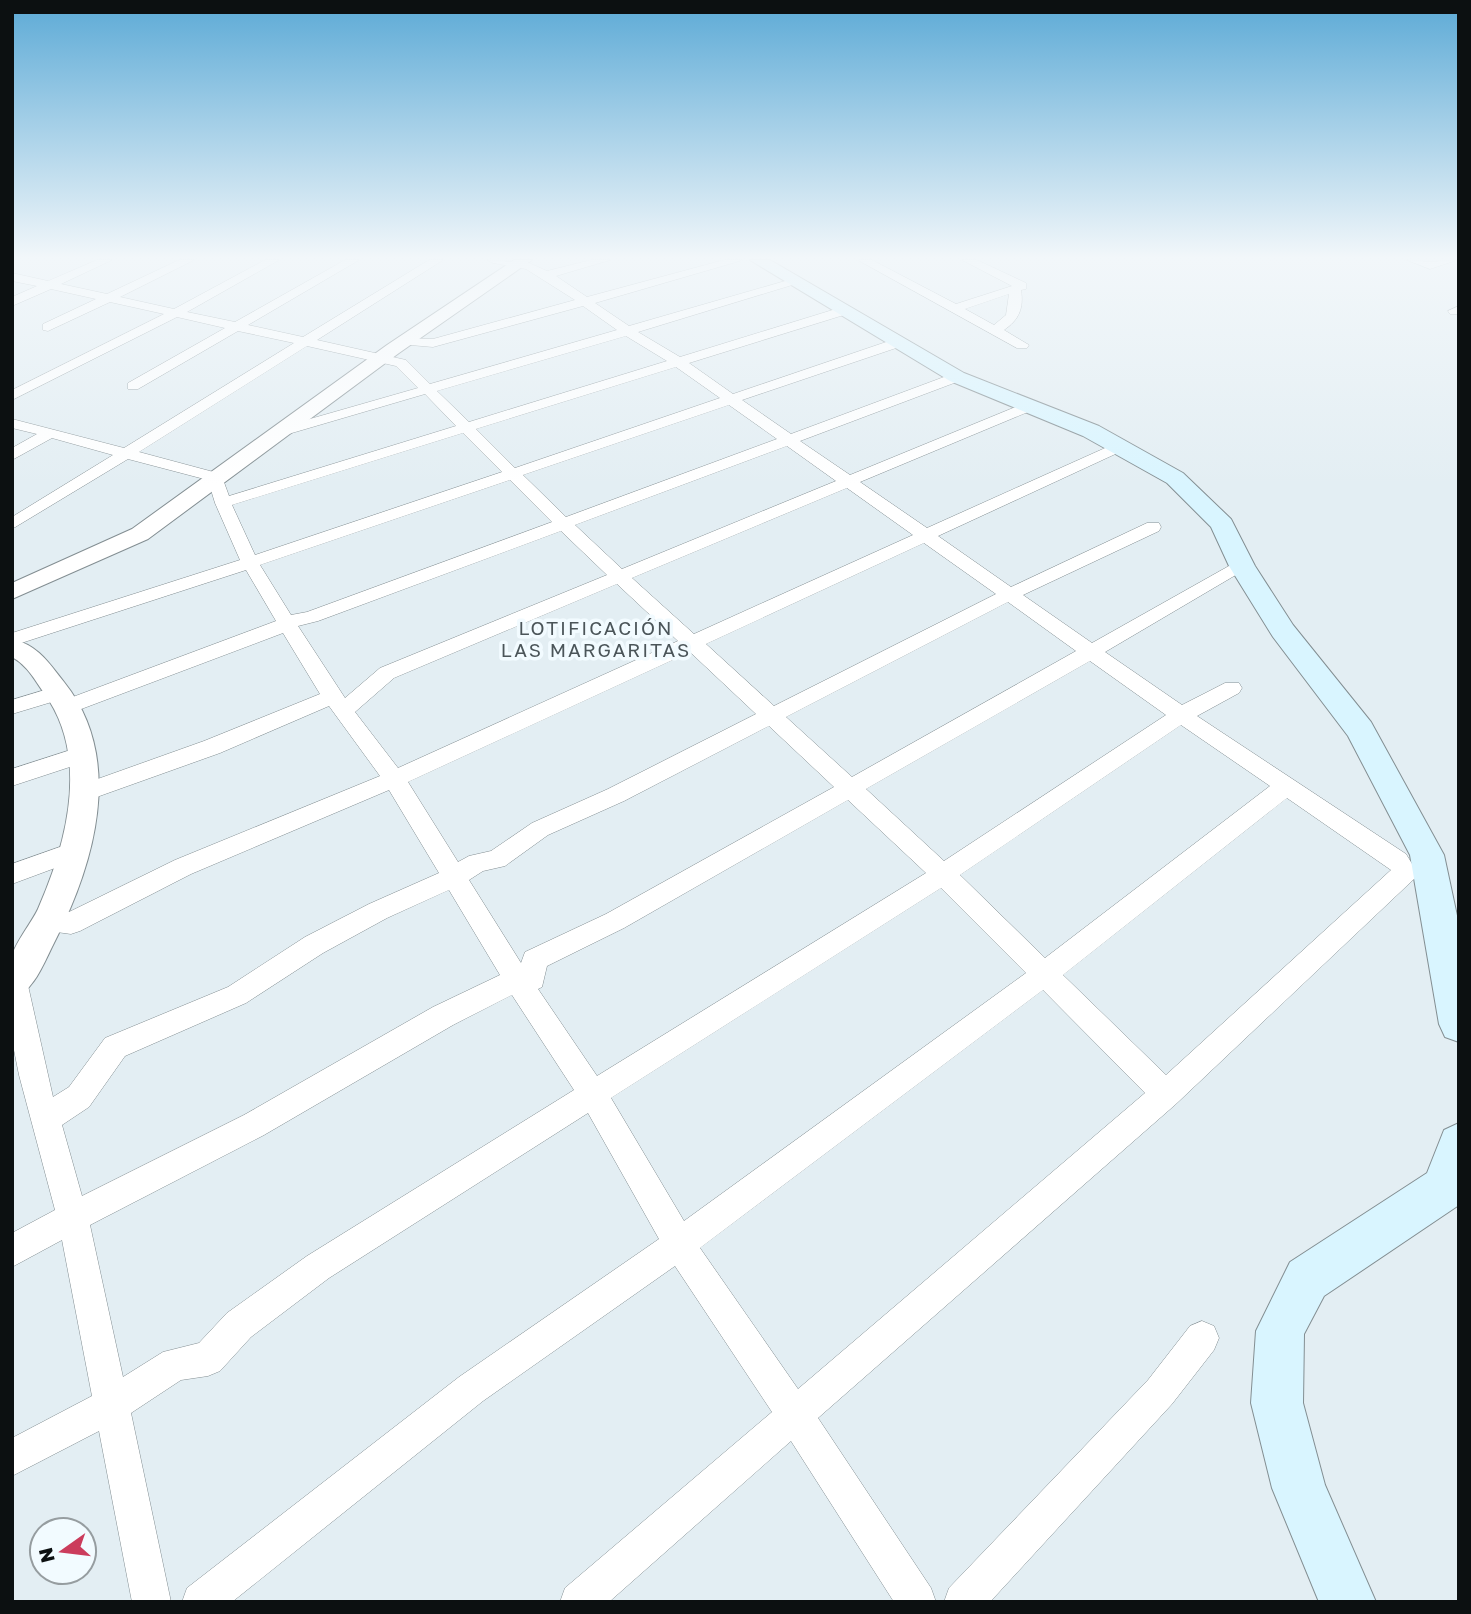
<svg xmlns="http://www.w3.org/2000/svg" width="1471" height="1614" viewBox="0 0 1471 1614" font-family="'Golos Text',sans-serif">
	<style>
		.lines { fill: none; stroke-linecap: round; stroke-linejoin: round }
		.minor-casing { stroke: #838e92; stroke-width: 1 }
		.tertiary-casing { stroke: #838e92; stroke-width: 2 }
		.secondary-casing { stroke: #838e92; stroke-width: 2 }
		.minor { fill: #fff; fill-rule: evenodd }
		.tertiary { fill: #fff; fill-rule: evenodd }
		.secondary { fill: #d9f5ff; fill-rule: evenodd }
		.labels { text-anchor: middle; stroke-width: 7; stroke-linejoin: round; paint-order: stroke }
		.neighbourhood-label { font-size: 19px; letter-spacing: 2px; fill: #4b5559; stroke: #f2fbff }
	</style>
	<rect width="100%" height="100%" fill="#e3eef3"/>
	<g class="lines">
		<defs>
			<g id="minor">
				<path d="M 97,260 L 112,260 L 61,284 L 107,294 L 179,260 L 194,260 L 120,297 L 174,309 L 265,260 L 279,260 L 187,312 L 235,322 L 345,260 L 359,260 L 248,325 L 303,337 L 429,260 L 443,260 L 317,340 L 406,360 L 430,384 L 617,330 L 583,306 L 433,347 L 399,344 L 399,338 L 433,339 L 575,300 L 526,269 L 493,263 L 487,260 L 529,263 L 547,271 L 591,260 L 610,260 L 556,276 L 587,297 L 724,260 L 743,260 L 595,303 L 629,326 L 792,279 L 802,282 L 638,332 L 680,357 L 839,308 L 847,308 L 847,314 L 689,363 L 733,394 L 892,340 L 902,340 L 902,346 L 742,400 L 791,434 L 952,374 L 962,374 L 962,380 L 800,441 L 850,475 L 1025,403 L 1035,403 L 1037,406 L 1035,409 L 860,482 L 927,528 L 1114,444 L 1124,444 L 1127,447 L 1124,450 L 938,536 L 1011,587 L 1147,523 L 1159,523 L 1161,527 L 1159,531 L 1023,595 L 1092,643 L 1236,562 L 1248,562 L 1251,566 L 1105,652 L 1182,705 L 1225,683 L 1239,683 L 1242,688 L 1239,693 L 1197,716 L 1406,854 L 1417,872 L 1414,879 L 1176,1104 L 818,1418 L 931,1588 L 936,1602 L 894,1602 L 791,1441 L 609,1602 L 560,1602 L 565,1588 L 772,1412 L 675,1266 L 483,1401 L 232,1602 L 182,1602 L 187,1588 L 459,1377 L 659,1239 L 588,1113 L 329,1278 L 251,1337 L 220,1371 L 208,1376 L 181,1380 L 131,1413 L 171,1602 L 132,1602 L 99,1431 L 12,1476 L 12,1438 L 92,1396 L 62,1240 L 12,1267 L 12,1233 L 55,1210 L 19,1075 L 12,1040 L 12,970 L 23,973 L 27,981 L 53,1097 L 69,1087 L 105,1038 L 228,987 L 305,937 L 369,904 L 439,873 L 389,790 L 191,874 L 80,931 L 71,934 L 42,930 L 38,922 L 42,914 L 51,911 L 69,912 L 175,860 L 380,776 L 329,706 L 220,753 L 94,798 L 86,800 L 78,798 L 75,792 L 78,786 L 204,741 L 320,694 L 283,633 L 76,711 L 69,713 L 62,711 L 59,706 L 62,701 L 276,621 L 246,570 L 12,646 L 12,633 L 240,560 L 215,503 L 208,480 L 128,459 L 12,529 L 12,517 L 113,455 L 52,438 L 12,460 L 12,448 L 37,434 L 12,428 L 12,419 L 124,448 L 294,343 L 238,331 L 138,389 L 128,389 L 128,383 L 225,328 L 177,317 L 12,400 L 12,390 L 164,314 L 110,302 L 48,331 L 43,330 L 43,324 L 96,299 L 51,289 L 12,306 L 12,297 L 37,286 L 12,281 L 12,273 L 48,281 ZM 626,336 L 667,361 L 469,422 L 437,391 ZM 307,346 L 396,366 L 418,388 L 275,429 L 272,432 L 275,435 L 285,435 L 425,394 L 456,426 L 229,496 L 221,474 L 139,452 ZM 676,367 L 720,398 L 515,468 L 476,429 ZM 729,405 L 777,439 L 566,517 L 523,475 ZM 463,433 L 502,472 L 255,555 L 232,505 ZM 787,446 L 836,481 L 622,569 L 575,525 ZM 510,480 L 552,522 L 307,612 L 291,615 L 260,565 ZM 847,488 L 913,535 L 694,634 L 632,578 ZM 561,531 L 607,575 L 380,668 L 345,698 L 298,626 L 318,621 ZM 924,543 L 996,594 L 774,706 L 706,644 ZM 617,584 L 678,641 L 398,768 L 355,712 L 394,678 ZM 1008,602 L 1076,651 L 852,777 L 786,717 ZM 690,652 L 756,714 L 608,789 L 532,823 L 491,851 L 469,856 L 458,862 L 408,782 ZM 1090,661 L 1166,715 L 944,861 L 866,789 ZM 1181,725 L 1270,786 L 1045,958 L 960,875 ZM 769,726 L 834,787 L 606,914 L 525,952 L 521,963 L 469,880 L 483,871 L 505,866 L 548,835 L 624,801 ZM 1287,798 L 1391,870 L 1166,1075 L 1063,975 ZM 848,800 L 926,873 L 597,1076 L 538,989 L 542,987 L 547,966 L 624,928 ZM 941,888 L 1026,973 L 684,1221 L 611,1098 ZM 449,890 L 500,975 L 433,1007 L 244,1115 L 82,1196 L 62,1125 L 89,1107 L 125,1056 L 246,1003 L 323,953 L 387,918 ZM 1043,990 L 1145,1093 L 798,1389 L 700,1248 ZM 512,995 L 574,1090 L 307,1256 L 227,1313 L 199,1343 L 163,1352 L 123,1377 L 90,1225 L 264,1135 L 453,1025 Z"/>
				<path d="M 858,260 L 872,260 L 956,304 L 1012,286 L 962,260 L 977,260 L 1026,283 L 1026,289 L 1021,290 C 1024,308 1019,320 1004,330 L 1029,345 L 1027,348 L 1017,348 ZM 1009,294 L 1006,315 L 994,325 L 965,309 Z"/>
				<polygon points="1407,260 1430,262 1457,260 1430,269"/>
				<polygon points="1459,306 1459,314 1450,314 1448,311"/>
				<polygon points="58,686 65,688 68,693 65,698 12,714 12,700"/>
				<polygon points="83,746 91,748 94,754 91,760 12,786 12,769"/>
				<polygon points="74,842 82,844 86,851 82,858 12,884 12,864"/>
				<polygon points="1202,1321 1214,1326 1219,1338 1214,1350 1172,1404 990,1602 944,1602 949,1588 1148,1380 1190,1326"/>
			</g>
			<g id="tertiary">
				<polygon points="514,260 532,260 399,353 148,539 12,599 12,583 132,529 387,345"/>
				<path d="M 12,639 C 39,646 48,662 64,682 C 126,759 94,866 53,945 C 43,965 33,992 12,999 C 12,986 10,969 12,956 C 15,943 32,922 38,909 C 67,843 90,756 44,693 C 34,679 28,666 12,657 Z"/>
			</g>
			<g id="secondary">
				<polygon points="750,260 770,260 964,373 1099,426 1183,473 1231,519 1255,566 1293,625 1371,722 1444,855 1459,925 1459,1042 1445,1037 1439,1024 1410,855 1348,736 1273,637 1229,566 1211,527 1167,483 1083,436 950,381"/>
				<polygon points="1459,1123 1459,1205 1324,1296 1304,1334 1303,1403 1325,1485 1376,1602 1319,1602 1272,1488 1251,1403 1256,1331 1290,1262 1427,1173 1444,1130"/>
			</g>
		</defs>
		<!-- minor casing -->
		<use href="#minor" class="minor-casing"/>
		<!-- tertiary casing -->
		<use href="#tertiary" class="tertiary-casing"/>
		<!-- secondary casing -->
		<use href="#secondary" class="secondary-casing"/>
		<!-- minor -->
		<use href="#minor" class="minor"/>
		<!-- tertiary -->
		<use href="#tertiary" class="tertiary"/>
		<!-- secondary -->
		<use href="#secondary" class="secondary"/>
	</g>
	<!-- sky -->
	<linearGradient id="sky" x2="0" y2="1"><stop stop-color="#5caad6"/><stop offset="0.53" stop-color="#f2f7fa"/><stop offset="1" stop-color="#f2f7fa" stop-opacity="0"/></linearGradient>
	<rect width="1471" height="486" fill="url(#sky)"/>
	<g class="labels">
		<!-- neighbourhood labels -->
		<g class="neighbourhood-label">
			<text x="596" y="635">LOTIFICACIÓN<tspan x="596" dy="22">LAS MARGARITAS</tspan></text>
		</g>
	</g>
	<!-- border -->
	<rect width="1471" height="1614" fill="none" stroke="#0c1011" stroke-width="28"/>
	<!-- north arrow -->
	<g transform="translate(63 1551) rotate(256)"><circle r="33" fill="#f2fbff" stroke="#969da0" stroke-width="2"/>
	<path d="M0-5L12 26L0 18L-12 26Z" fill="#cb3c5c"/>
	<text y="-10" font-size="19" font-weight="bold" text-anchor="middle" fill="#0c1011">N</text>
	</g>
</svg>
